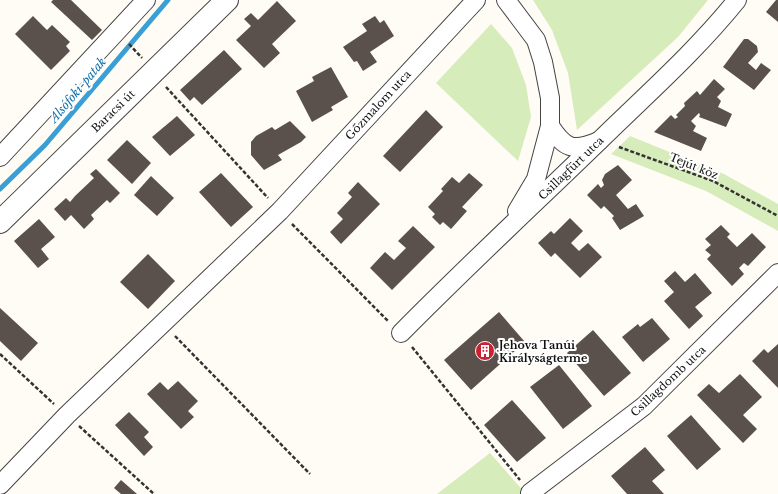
<svg xmlns="http://www.w3.org/2000/svg" width="778" height="494" viewBox="0 0 778 494" font-family="'Libre Baskerville',serif">
	<style>
		.green { fill: #d7ecbb }
		.lines { fill: none; stroke-linecap: round; stroke-linejoin: round }
		.stream { stroke: #3a9fd4; stroke-width: 5 }
		.building { fill: #5a514c }
		.minor-casing { stroke: #444; stroke-width: 20 }
		.tertiary-casing { stroke: #444; stroke-width: 24 }
		.path { stroke: #333; stroke-width: 2.5; stroke-dasharray: 4 2; stroke-linecap: butt }
		.minor { stroke: #fff; stroke-width: 18 }
		.tertiary { stroke: #fff; stroke-width: 22 }
		.labels { text-anchor: middle; stroke-width: 4; stroke-linejoin: round; paint-order: stroke }
		.street-label { font-size: 11px; fill: #111; stroke: #fff }
		.poi-label { font-size: 11px; font-weight: bold; fill: #111; stroke: #fff; text-anchor: start }
		.water-label { font-size: 12px; font-style: italic; fill: #1270ab; stroke: #fff }
	</style>
	<rect width="100%" height="100%" fill="#fffcf5"/>
	<!-- green -->
	<g class="green">
		<polygon points="533,0 708,0 678,37 577,130 568,73 552,30"/>
		<polygon points="491,24 512,48 526,85 531,117 518,161 436,83"/>
		<polygon points="630,136 724,174 778,204 778,231 706,191 611,154"/>
		<polygon points="490,453 526,494 437,494"/>
	</g>
	<g class="lines">
		<!-- stream -->
		<polyline class="stream" points="0,189 45,145 168,0"/>
	</g>
	<!-- building -->
	<g class="building">
		<polygon points="53,0 71,0 102,30 92,40 51,2"/>
		<polygon points="776,0 778,0 778,22 766,12"/>
		<polygon points="277,1 296,21 272,44 280,53 264,68 236,40 251,26 244,19 251,13 258,20"/>
		<polygon points="33,16 47,30 52,25 70,42 66,46 70,51 51,70 15,34"/>
		<polygon points="375,16 380,23 384,20 394,36 370,52 377,62 363,71 357,61 354,62 343,47 367,31 362,24"/>
		<polygon points="744,39 748,39 757,46 758,52 748,63 756,70 761,63 771,70 754,90 723,67"/>
		<polygon points="224,50 242,69 202,105 194,97 190,101 180,90"/>
		<polygon points="331,67 348,97 331,107 333,110 312,122 296,91 314,81 312,77"/>
		<polygon points="714,79 725,89 717,97 721,101 718,107 732,114 726,127 699,117 700,115 699,113 691,121 696,126 693,131 707,138 701,151 654,132 671,115 675,119 678,117 676,115 685,106 684,103 697,91 700,95"/>
		<polygon points="426,110 443,127 400,172 383,156"/>
		<polygon points="177,116 195,135 170,156 152,137"/>
		<polygon points="290,121 306,137 301,142 278,155 282,160 264,170 251,155 251,142 256,136 272,127 275,130"/>
		<polygon points="127,140 151,163 132,184 107,160"/>
		<polygon points="618,165 632,180 616,195 628,209 636,204 644,216 620,230 612,218 614,216 604,206 601,209 587,195 598,184 601,188 604,185 602,180 605,174"/>
		<polygon points="96,169 120,193 110,203 107,200 91,215 94,219 84,229 71,215 65,221 54,209 66,198 70,202 75,196 94,178 90,174"/>
		<polygon points="221,173 253,207 231,227 199,192"/>
		<polygon points="469,173 483,185 462,207 467,211 451,229 443,222 440,225 432,217 435,214 428,207 443,191 441,189 452,177 459,183"/>
		<polygon points="151,176 174,198 157,216 134,195"/>
		<polygon points="358,182 380,204 341,244 330,232 343,219 337,213 352,197 348,193"/>
		<polygon points="570,218 583,231 571,243 579,251 588,243 602,257 580,278 555,253 551,257 538,243 551,231 554,234"/>
		<polygon points="39,219 55,237 41,249 49,259 38,268 14,241"/>
		<polygon points="721,225 730,234 727,237 737,247 752,233 766,247 748,266 744,263 739,268 744,274 732,286 707,259 711,255 705,250 711,245 705,239"/>
		<polygon points="413,226 435,247 392,290 370,268 385,252 394,260 406,248 398,241"/>
		<polygon points="148,254 175,281 148,309 120,282"/>
		<polygon points="675,271 685,282 695,273 712,293 695,307 703,316 689,329 664,301 674,292 664,281"/>
		<polygon points="0,308 38,343 21,361 0,341"/>
		<polygon points="499,312 525,342 471,390 444,360"/>
		<polygon points="652,318 670,339 643,362 622,337 638,324 640,327"/>
		<polygon points="593,330 631,373 604,396 567,353"/>
		<polygon points="778,344 778,388 752,361 764,349 768,353"/>
		<polygon points="559,365 592,406 563,429 530,387"/>
		<polygon points="740,374 762,397 743,415 757,429 743,443 697,395 709,384 719,393"/>
		<polygon points="178,381 198,401 188,411 194,417 181,429 147,394 160,382 168,390"/>
		<polygon points="512,400 546,438 517,462 484,425"/>
		<polygon points="129,412 149,432 144,437 153,447 144,456 115,425"/>
		<polygon points="691,415 721,449 697,470 667,436"/>
		<polygon points="645,447 665,470 652,481 664,494 627,494 611,476"/>
		<polygon points="121,480 137,494 121,494 114,488"/>
	</g>
	<g class="lines">
		<defs>
			<g id="minor">
				<polyline points="506,0 536,40 543,62 550,98 550,126 536,179 517,211"/>
				<path d="M 550,126 C 565,149 573,152 599,141"/>
				<polyline points="0,157 146,0"/>
				<path d="M 401,333 C 466,267 533,205 599,141 C 647,94 695,52 737,0"/>
				<polyline points="0,485 67,415 280,211 476,0"/>
				<polyline points="530,493 644,406 778,273"/>
			</g>
			<polyline id="tertiary" points="0,222 227,0"/>
		</defs>
		<!-- minor casing -->
		<use href="#minor" class="minor-casing"/>
		<!-- tertiary casing -->
		<use href="#tertiary" class="tertiary-casing"/>
		<!-- path -->
		<g class="path">
			<polyline points="129,44 142,58"/>
			<polyline points="166,87 268,198"/>
			<polyline points="619,147 713,181 778,216"/>
			<polyline points="292,224 388,321"/>
			<polyline points="175,336 310,474"/>
			<polyline points="412,347 520,480"/>
			<polyline points="0,354 54,404"/>
			<polyline points="79,426 154,494"/>
		</g>
		<!-- minor -->
		<use href="#minor" class="minor"/>
		<!-- tertiary -->
		<use href="#tertiary" class="tertiary"/>
	</g>
	<!-- icons -->
	<defs>
		<symbol id="building-disc" viewBox="-11 -11 22 22"><circle r="9.5" fill="#c92132" stroke="#fff"/><path d="M-4-6H4V6H1V3H-1V6H-4ZM-2.5-4.3h1.7v1.8h-1.7ZM.8-4.3h1.7v1.8H.8ZM-2.5-1h1.7V.8h-1.7ZM.8-1h1.7V.8H.8Z" fill="#fff"/></symbol>
	</defs>
	<g fill-rule="evenodd">
		<use href="#building-disc" x="474" y="340" width="22" height="22"/>
	</g>
	<g class="labels">
		<!-- street labels -->
		<g class="street-label">
			<text transform="translate(378 105) rotate(-47)" y="4">Gőzmalom utca</text>
			<text transform="translate(113 111) rotate(-44)" y="4">Baracsi út</text>
			<text transform="translate(694 166) rotate(22)" y="4">Tejút köz</text>
			<text transform="translate(571 168) rotate(-44)" y="4">Csillagfürt utca</text>
			<text transform="translate(668 381) rotate(-43)" y="4">Csillagdomb utca</text>
		</g>
		<!-- poi labels -->
		<g class="poi-label">
			<text x="499" y="349">Jehova Tanúi<tspan x="499" dy="13">Királyságterme</tspan></text>
		</g>
		<!-- water labels -->
		<g class="water-label">
			<text transform="translate(78 90) rotate(-50)" y="4">Alsófoki-patak</text>
		</g>
	</g>
</svg>
